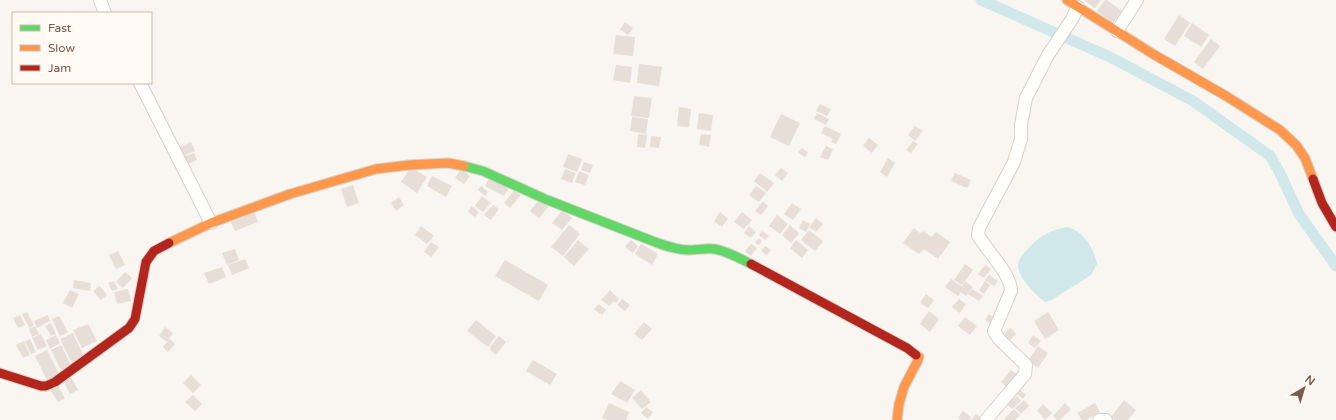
<svg xmlns="http://www.w3.org/2000/svg" width="1336" height="420" viewBox="0 0 1336 420" font-family="'Varela Round',sans-serif">
	<style>
		.water { fill: #d0e8ea }
		.lines { fill: none; stroke-linecap: round; stroke-linejoin: round }
		.canal { stroke: #d0e8ea; stroke-width: 11 }
		.building { fill: #e6ded7 }
		.street-casing { stroke: #d7d1cb; stroke-width: 14 }
		.fast-casing { stroke: #d9d2cb; stroke-width: 11 }
		.slow-casing { stroke: #d9d2cb; stroke-width: 11 }
		.jam-casing { stroke: #d9d2cb; stroke-width: 11 }
		.street { stroke: #fefefd; stroke-width: 12 }
		.fast { stroke: #63d668; stroke-width: 9 }
		.slow { stroke: #ff974d; stroke-width: 9 }
		.jam { stroke: #b3261e; stroke-width: 9 }
	</style>
	<rect width="100%" height="100%" fill="#f9f5f0"/>
	<!-- water -->
	<path class="water" d="M 1068,227 C 1084,232 1094,248 1097,264 L 1091,275 L 1050,301 L 1045,302 C 1036,296 1017,276 1018,265 C 1019,259 1022,255 1026,251 C 1037,238 1050,229 1068,227 Z"/>
	<g class="lines">
		<!-- canal -->
		<polyline class="canal" points="981,0 1110,57 1193,101 1252,143 1270,156 1279,171 1299,214 1336,266"/>
	</g>
	<!-- building -->
	<g class="building">
		<polygon points="1086,0 1101,0 1095,8 1085,1"/>
		<polygon points="1105,0 1107,0 1122,11 1113,23 1097,11"/>
		<polygon points="1179,15 1190,23 1175,46 1164,39"/>
		<polygon points="625,22 633,28 628,35 620,29"/>
		<polygon points="1192,23 1209,35 1201,47 1184,36"/>
		<polygon points="616,35 635,37 633,56 613,54"/>
		<polygon points="1211,39 1220,46 1203,69 1194,62"/>
		<polygon points="639,64 662,67 659,86 637,83"/>
		<polygon points="616,65 632,67 630,83 613,80"/>
		<polygon points="634,96 652,98 649,118 631,116"/>
		<polygon points="820,104 831,109 827,116 816,111"/>
		<polygon points="679,107 691,109 689,127 677,126"/>
		<polygon points="699,113 713,115 711,131 697,129"/>
		<polygon points="817,113 829,119 826,125 814,119"/>
		<polygon points="781,114 800,123 789,146 770,137"/>
		<polygon points="632,117 648,119 646,134 630,131"/>
		<polygon points="825,126 841,134 836,144 831,142 833,139 821,133"/>
		<polygon points="915,126 923,131 915,141 908,135"/>
		<polygon points="638,134 647,135 645,148 637,147"/>
		<polygon points="701,134 711,135 709,147 699,145"/>
		<polygon points="651,136 661,137 659,148 650,147"/>
		<polygon points="869,138 878,145 872,153 863,146"/>
		<polygon points="913,141 918,144 911,153 906,150"/>
		<polygon points="191,142 195,151 180,157 177,148"/>
		<polygon points="826,146 833,149 828,160 820,157"/>
		<polygon points="802,148 808,152 805,157 798,152"/>
		<polygon points="194,153 197,160 186,165 183,157"/>
		<polygon points="568,154 582,159 577,172 563,167"/>
		<polygon points="888,158 895,163 887,177 880,172"/>
		<polygon points="584,162 593,165 590,173 581,170"/>
		<polygon points="411,167 427,177 417,193 401,182"/>
		<polygon points="781,168 788,173 782,181 775,175"/>
		<polygon points="461,169 470,176 464,184 455,178"/>
		<polygon points="565,169 576,173 572,183 561,179"/>
		<polygon points="579,171 589,175 585,185 575,182"/>
		<polygon points="760,173 774,183 767,192 754,181"/>
		<polygon points="955,173 971,180 967,188 951,181"/>
		<polygon points="432,176 452,186 446,197 427,186"/>
		<polygon points="490,177 509,188 504,196 485,186"/>
		<polygon points="353,185 359,203 347,207 341,189"/>
		<polygon points="481,186 488,192 485,196 478,190"/>
		<polygon points="756,186 766,193 759,202 749,195"/>
		<polygon points="514,190 521,195 510,208 504,203"/>
		<polygon points="482,196 491,203 483,212 475,206"/>
		<polygon points="399,197 404,205 396,211 391,203"/>
		<polygon points="540,199 549,206 539,218 530,211"/>
		<polygon points="763,201 768,206 761,215 755,211"/>
		<polygon points="792,203 801,209 793,220 784,214"/>
		<polygon points="493,205 499,209 491,220 484,215"/>
		<polygon points="472,206 479,212 475,217 468,212"/>
		<polygon points="562,210 572,218 562,230 552,223"/>
		<polygon points="254,211 258,222 235,231 230,220"/>
		<polygon points="720,212 728,219 722,227 714,221"/>
		<polygon points="742,212 752,220 744,229 734,222"/>
		<polygon points="777,215 788,224 780,234 769,226"/>
		<polygon points="816,218 823,224 816,232 809,227"/>
		<polygon points="803,220 810,224 806,232 799,228"/>
		<polygon points="569,225 580,234 563,256 551,247"/>
		<polygon points="790,225 799,233 791,243 782,235"/>
		<polygon points="421,226 434,236 427,244 415,235"/>
		<polygon points="749,226 756,232 751,238 744,233"/>
		<polygon points="914,228 921,234 923,231 932,237 936,232 950,242 938,259 924,249 919,254 903,243"/>
		<polygon points="809,230 823,241 815,251 801,240"/>
		<polygon points="762,231 769,236 765,240 759,235"/>
		<polygon points="759,238 762,241 759,245 755,243"/>
		<polygon points="578,240 589,249 574,266 564,257"/>
		<polygon points="631,240 638,246 633,253 625,247"/>
		<polygon points="796,240 808,250 802,258 790,248"/>
		<polygon points="431,242 439,247 431,257 424,252"/>
		<polygon points="641,244 658,254 652,265 635,254"/>
		<polygon points="751,244 757,248 751,256 745,251"/>
		<polygon points="765,246 771,250 767,255 761,251"/>
		<polygon points="235,249 239,260 227,265 222,253"/>
		<polygon points="118,251 125,265 116,269 109,255"/>
		<polygon points="245,259 249,268 232,275 228,265"/>
		<polygon points="505,260 548,285 539,301 495,276"/>
		<polygon points="965,264 973,270 962,285 954,280"/>
		<polygon points="985,265 991,269 984,278 978,274"/>
		<polygon points="222,267 226,277 209,284 204,273"/>
		<polygon points="125,272 132,278 123,288 116,282"/>
		<polygon points="989,275 998,281 994,286 985,280"/>
		<polygon points="951,279 964,288 962,286 965,281 973,287 966,296 961,292 958,296 945,287"/>
		<polygon points="74,280 91,283 90,291 73,288"/>
		<polygon points="114,281 118,289 112,291 108,283"/>
		<polygon points="985,281 990,285 984,294 979,290"/>
		<polygon points="100,286 107,295 101,300 93,291"/>
		<polygon points="128,289 131,301 117,304 114,292"/>
		<polygon points="972,289 983,296 979,301 968,294"/>
		<polygon points="70,290 79,294 72,308 63,303"/>
		<polygon points="610,290 619,299 616,303 614,301 609,306 601,300"/>
		<polygon points="926,294 934,300 928,308 920,303"/>
		<polygon points="622,299 630,305 625,311 617,305"/>
		<polygon points="959,299 966,304 960,313 952,307"/>
		<polygon points="599,304 606,310 602,315 594,309"/>
		<polygon points="929,311 939,319 930,332 920,324"/>
		<polygon points="27,312 34,325 29,328 22,314"/>
		<polygon points="1048,312 1059,330 1045,339 1034,321"/>
		<polygon points="989,314 997,320 993,325 985,320"/>
		<polygon points="20,315 25,325 18,328 13,318"/>
		<polygon points="48,315 50,321 37,328 34,321"/>
		<polygon points="59,316 68,332 60,336 52,319"/>
		<polygon points="965,317 977,326 970,335 958,326"/>
		<polygon points="476,320 496,336 488,347 467,331"/>
		<polygon points="644,322 652,329 642,340 634,334"/>
		<polygon points="51,323 56,334 51,336 45,326"/>
		<polygon points="88,324 97,341 82,348 73,330"/>
		<polygon points="35,326 39,334 32,337 29,329"/>
		<polygon points="165,327 173,333 167,342 159,336"/>
		<polygon points="1011,328 1016,334 1008,342 1002,335"/>
		<polygon points="73,333 84,357 72,363 60,339"/>
		<polygon points="41,334 47,346 38,350 32,338"/>
		<polygon points="56,335 60,343 50,349 46,340"/>
		<polygon points="1033,335 1041,341 1035,348 1028,343"/>
		<polygon points="499,336 506,342 496,355 490,350 491,349 490,347"/>
		<polygon points="30,339 36,352 31,354 25,341"/>
		<polygon points="170,339 175,344 168,352 163,347"/>
		<polygon points="24,341 30,355 23,358 16,345"/>
		<polygon points="61,345 71,365 61,370 51,350"/>
		<polygon points="1038,346 1048,353 1038,368 1028,361"/>
		<polygon points="47,350 59,374 47,380 35,356"/>
		<polygon points="533,360 557,374 550,385 526,371"/>
		<polygon points="1011,370 1020,377 1010,390 1001,382"/>
		<polygon points="70,375 78,390 70,394 62,379"/>
		<polygon points="191,375 201,385 193,393 183,383"/>
		<polygon points="620,381 635,390 627,403 611,394"/>
		<polygon points="57,384 65,398 58,402 49,388"/>
		<polygon points="1018,388 1026,395 1023,399 1014,392"/>
		<polygon points="641,390 651,402 642,409 632,398"/>
		<polygon points="193,395 202,404 195,411 185,402"/>
		<polygon points="1017,396 1021,401 1012,409 1007,404"/>
		<polygon points="1024,400 1029,406 1021,414 1015,408"/>
		<polygon points="1124,400 1136,410 1128,420 1115,420 1111,417"/>
		<polygon points="609,403 629,412 626,420 607,420 602,418"/>
		<polygon points="1065,403 1071,409 1060,420 1057,420 1053,416"/>
		<polygon points="1095,403 1100,412 1086,420 1082,420 1077,413"/>
		<polygon points="1043,404 1052,413 1045,420 1037,411"/>
		<polygon points="646,407 653,412 648,419 641,413"/>
		<polygon points="1014,409 1020,415 1015,420 1005,420 1004,419"/>
		<polygon points="963,411 971,417 969,420 961,420 958,418"/>
		<polygon points="976,414 981,418 980,420 971,420"/>
	</g>
	<g class="lines">
		<defs>
			<g id="street">
				<polyline points="100,0 105,13"/>
				<polyline points="1117,31 1137,0"/>
				<polyline points="140,83 211,223"/>
				<path d="M 986,420 L 1025,374 L 1026,365 L 999,339 L 994,331 L 1011,291 C 1011,274 987,251 978,235 L 979,228 L 1014,162 L 1021,139 L 1021,125 L 1026,98 L 1048,55 L 1072,19 L 1078,7"/>
				<polyline points="1099,420 1106,420"/>
			</g>
			<path id="fast" d="M 464,166 L 483,171 L 545,199 L 655,242 C 666,246 677,250 689,250 C 697,250 705,248 714,249 C 727,251 739,258 751,264"/>
			<g id="slow">
				<polyline points="1067,0 1153,54 1226,96 1280,130 1296,145 1305,158 1313,179"/>
				<polyline points="169,243 211,223 290,194 376,169 409,165 448,163 464,166"/>
				<polyline points="897,420 899,404 904,387 918,360 919,357 916,355"/>
			</g>
			<g id="jam">
				<polyline points="1313,179 1322,203 1336,227"/>
				<polyline points="751,264 907,348 916,355"/>
				<polyline points="0,373 41,386 46,386 55,382 129,328 135,319 146,262 154,251 169,243"/>
			</g>
		</defs>
		<!-- street casing -->
		<use href="#street" class="street-casing"/>
		<!-- fast casing -->
		<use href="#fast" class="fast-casing"/>
		<!-- slow casing -->
		<use href="#slow" class="slow-casing"/>
		<!-- jam casing -->
		<use href="#jam" class="jam-casing"/>
		<!-- street -->
		<use href="#street" class="street"/>
		<!-- fast -->
		<use href="#fast" class="fast"/>
		<!-- slow -->
		<use href="#slow" class="slow"/>
		<!-- jam -->
		<use href="#jam" class="jam"/>
	</g>
	<!-- legend -->
	<rect x="12" y="12" width="140" height="72" fill="#fffaf3" stroke="#cabbb1"/>
	<rect x="20" y="25" width="20" height="6" fill="#63d668" stroke="#cabbb1"/>
	<text x="48" y="32" font-size="12" fill="#7a5c4d">Fast</text>
	<rect x="20" y="45" width="20" height="6" fill="#ff974d" stroke="#cabbb1"/>
	<text x="48" y="52" font-size="12" fill="#7a5c4d">Slow</text>
	<rect x="20" y="65" width="20" height="6" fill="#b3261e" stroke="#cabbb1"/>
	<text x="48" y="72" font-size="12" fill="#7a5c4d">Jam</text>
	<!-- north arrow -->
	<g transform="translate(1304 388) rotate(38)" stroke="#fffaf3" stroke-width="3" paint-order="stroke">
	<path d="M0-3L7 15L0 10L-7 15Z" fill="#7a5c4d"/>
	<text y="-6" font-size="11" font-weight="bold" text-anchor="middle" fill="#7a5c4d">N</text>
	</g>
</svg>
